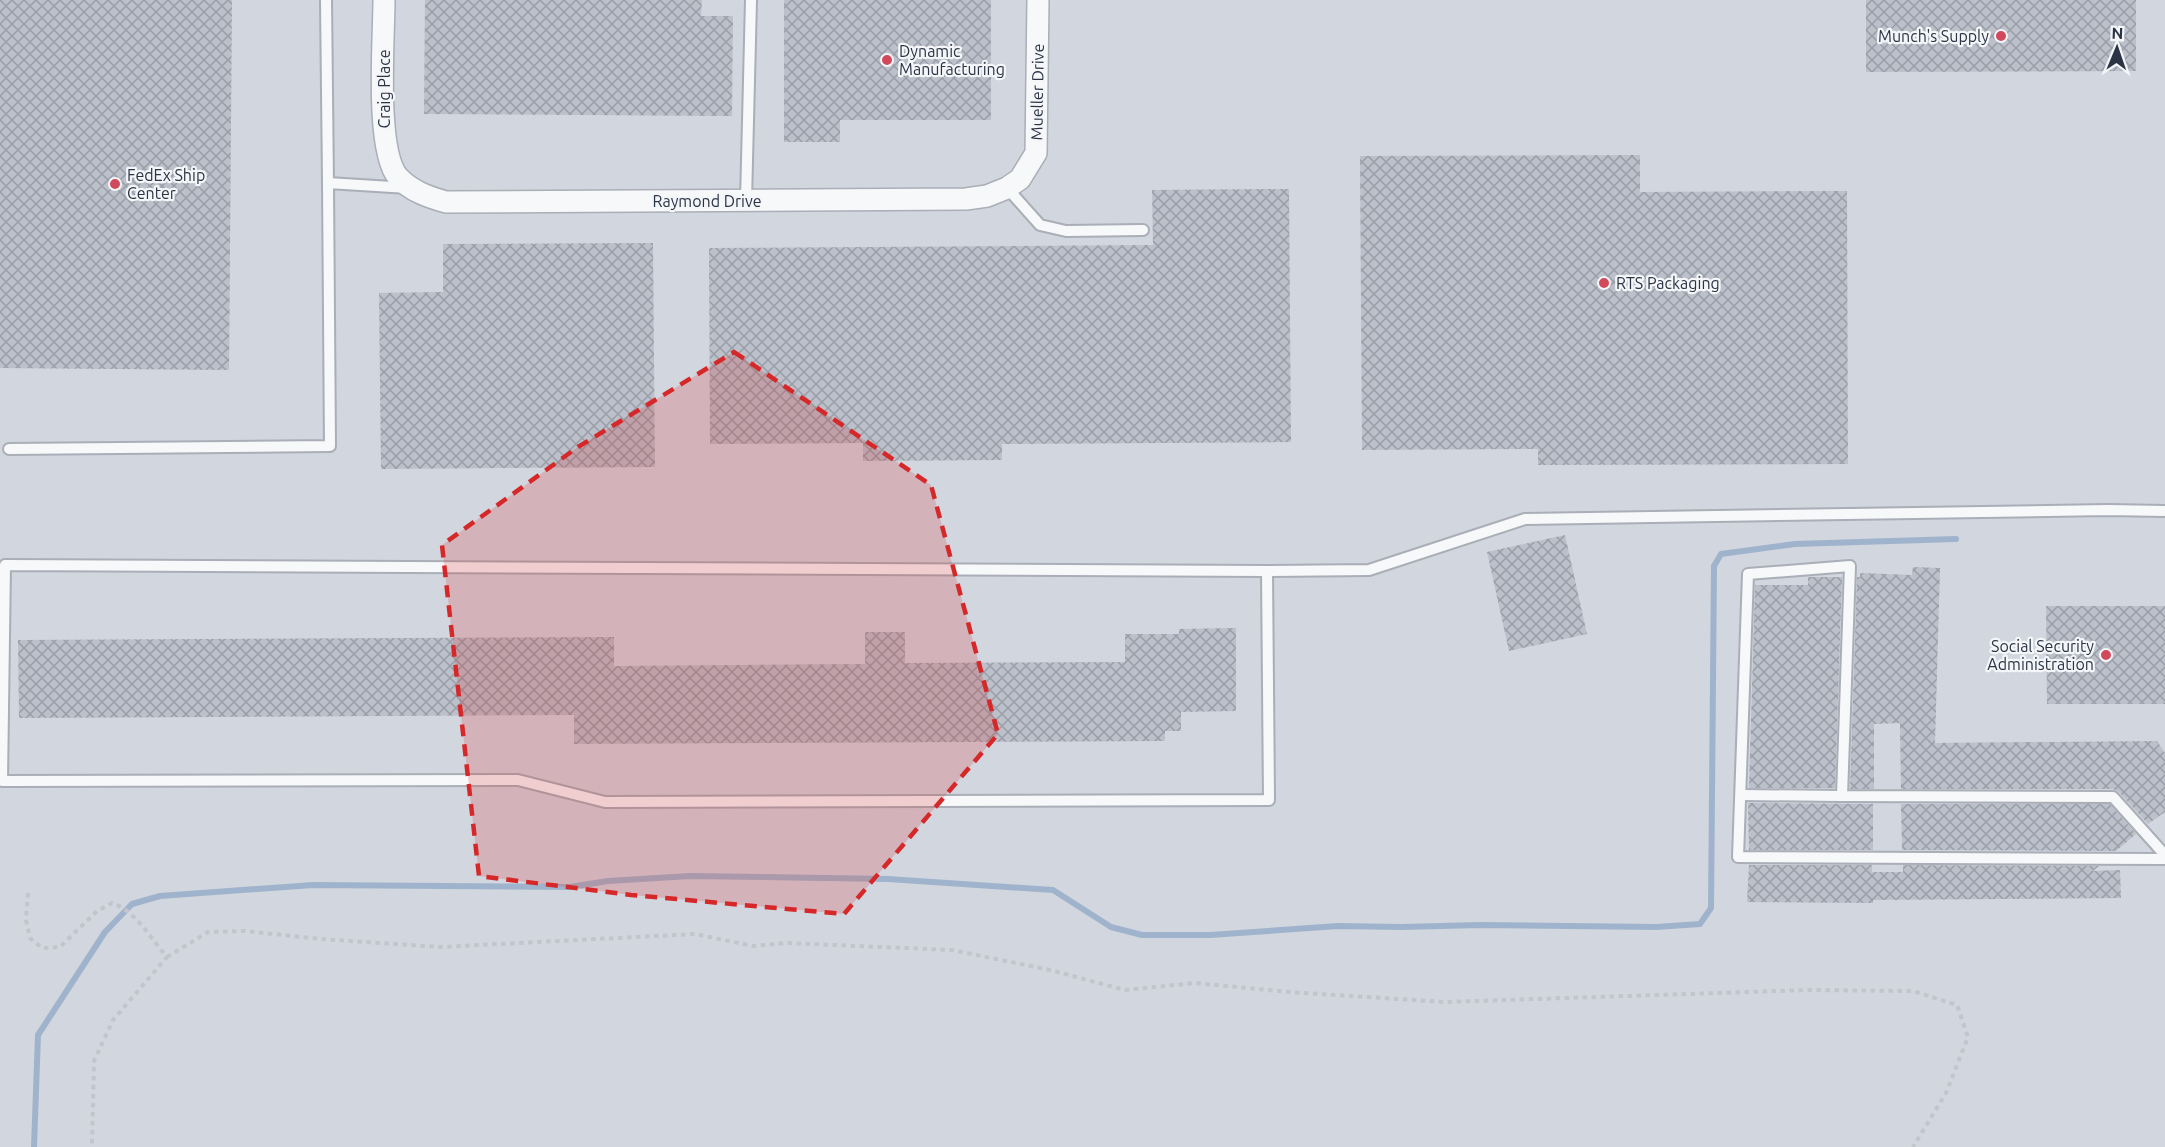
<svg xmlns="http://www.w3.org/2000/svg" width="2165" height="1147" viewBox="0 0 2165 1147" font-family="Ubuntu,sans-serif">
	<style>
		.built { fill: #d2d6de }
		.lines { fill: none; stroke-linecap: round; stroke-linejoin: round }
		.stream { stroke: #9fb4cc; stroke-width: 6 }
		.building { fill: url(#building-cross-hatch) }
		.service-casing { stroke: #a9aeb7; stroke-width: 14 }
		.minor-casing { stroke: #a9aeb7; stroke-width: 24 }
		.path { stroke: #c2c5cb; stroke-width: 4; stroke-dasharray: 4.5 4.5; stroke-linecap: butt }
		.service { stroke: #f7f8fa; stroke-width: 10 }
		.minor { stroke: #f7f8fa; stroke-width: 21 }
		.marked { fill: #d62828; fill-opacity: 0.2; stroke: #d62828; stroke-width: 4.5; stroke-dasharray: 12 8; stroke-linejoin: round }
		.poi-dot { fill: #d1495b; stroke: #f4f6f9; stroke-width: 2 }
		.labels { text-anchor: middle; stroke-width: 4.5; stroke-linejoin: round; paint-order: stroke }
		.poi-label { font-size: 16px; fill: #2b3445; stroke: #f4f6f9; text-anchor: start }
		.street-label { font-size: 16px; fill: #2b3445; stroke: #f4f6f9 }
	</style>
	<defs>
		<pattern id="building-cross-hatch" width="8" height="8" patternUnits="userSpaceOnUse" patternTransform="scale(1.5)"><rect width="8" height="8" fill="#bbc0ca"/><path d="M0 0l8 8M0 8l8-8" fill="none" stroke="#989da6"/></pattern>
	</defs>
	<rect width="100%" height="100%" fill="#e4e7ec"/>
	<!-- built -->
	<rect class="built" x="0" y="0" width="2165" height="1147"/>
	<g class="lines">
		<!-- stream -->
		<polyline class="stream" points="34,1147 38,1035 105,932 132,904 160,896 313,885 570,887 608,881 690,876 888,879 1053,890 1111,927 1142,935 1210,935 1338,926 1401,927 1480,925 1656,927 1700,924 1711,908 1714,566 1721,554 1795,544 1956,539"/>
	</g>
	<!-- building -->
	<g class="building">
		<polygon points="0,0 232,0 229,370 0,368"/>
		<polygon points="425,0 702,0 701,16 733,16 732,116 424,114"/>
		<polygon points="784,0 991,0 991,120 840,120 840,142 784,142"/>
		<polygon points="1866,0 2136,0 2136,71 1866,72"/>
		<polygon points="1640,155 1640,192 1847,191 1848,464 1538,465 1538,449 1362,450 1360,156"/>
		<polygon points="1289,189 1291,442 1002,444 1002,460 863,461 863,443 710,444 709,248 1153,245 1152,190"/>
		<polygon points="653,243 655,467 381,469 379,293 443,292 443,244"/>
		<polygon points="1565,535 1587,634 1509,651 1487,552"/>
		<polygon points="1913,567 1940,568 1935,743 2157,741 2165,753 2165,812 2148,824 2119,792 2113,789 1901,789 1900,723 1874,724 1874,789 1850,789 1857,577 1860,577 1860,573 1912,575"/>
		<polygon points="1808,577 1842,577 1835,788 1749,788 1755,585 1808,585"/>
		<polygon points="2046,606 2165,606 2165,704 2047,704"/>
		<polygon points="1236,628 1236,711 1181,712 1181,731 1165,731 1165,741 574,744 574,715 19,718 18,640 614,637 614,666 865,664 865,632 905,632 905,663 1125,662 1125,634 1179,634 1179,629"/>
		<polygon points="1748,803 1873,804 1873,850 1749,850"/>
		<polygon points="1901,804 2110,804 2136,834 2116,851 1902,850"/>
		<polygon points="1749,865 1872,865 1872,872 1903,872 1903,865 2099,866 2093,871 2120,870 2121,898 1873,900 1873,903 1747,902"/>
	</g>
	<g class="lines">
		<defs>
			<g id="service">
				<polyline points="326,0 328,183"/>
				<polyline points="1007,188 1040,225 1066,231 1143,230"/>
				<polyline points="746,201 751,0"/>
				<polyline points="9,449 330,446 328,183 408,188"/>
				<polyline points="1267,571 1269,800 605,802 518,780 2,781 5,565 1267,571 1369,570 1525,519 2108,510 2165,511"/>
				<polyline points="1741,795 1842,796"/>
				<polyline points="2165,855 2113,797 1842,796 1850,566 1748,574 1738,857 2165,859"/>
			</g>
			<path id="minor" d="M 384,0 C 384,38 375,150 398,177 C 411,191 428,197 446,202 L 966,199 L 987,196 L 1007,188 L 1020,179 L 1036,153 L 1038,0"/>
		</defs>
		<!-- service casing -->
		<use href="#service" class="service-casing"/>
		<!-- minor casing -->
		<use href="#minor" class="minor-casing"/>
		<!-- path -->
		<g class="path">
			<path d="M 28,893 L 26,920 L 30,938 L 42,948 L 60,947 L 97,911 L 112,903 C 135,910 152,940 167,957 L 113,1020 L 94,1061 L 92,1147"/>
			<polyline points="167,957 208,932 245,931 321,939 440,947 695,934 753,946 787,943 952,950 1050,970 1125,990 1195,983 1289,992 1445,1002 1808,990 1913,991 1957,1005 1968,1037 1946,1093 1913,1147"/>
		</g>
		<!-- service -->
		<use href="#service" class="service"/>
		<!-- minor -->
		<use href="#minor" class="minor"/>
	</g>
	<!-- marked area -->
	<path class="marked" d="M 734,352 L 931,485 L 998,734 L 844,914 L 631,895 L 479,876 L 442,545 L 578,447 Z"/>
	<!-- markers -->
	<g class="poi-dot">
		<circle cx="2001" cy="36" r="6"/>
		<circle cx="887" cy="60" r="6"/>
		<circle cx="115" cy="184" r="6"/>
		<circle cx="1604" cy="283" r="6"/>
		<circle cx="2106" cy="655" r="6"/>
	</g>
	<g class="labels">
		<!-- poi labels -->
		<g class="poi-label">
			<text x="1989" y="42" text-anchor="end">Munch's Supply</text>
			<text x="899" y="57">Dynamic<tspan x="899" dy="18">Manufacturing</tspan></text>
			<text x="127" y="181">FedEx Ship<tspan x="127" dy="18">Center</tspan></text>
			<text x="1616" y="289">RTS Packaging</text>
			<text x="2094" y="652" text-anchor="end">Social Security<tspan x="2094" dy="18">Administration</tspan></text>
		</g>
		<!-- street labels -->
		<g class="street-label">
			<text transform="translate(384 89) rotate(-90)" y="6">Craig Place</text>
			<text transform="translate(1037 92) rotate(-89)" y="6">Mueller Drive</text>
			<text x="707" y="207">Raymond Drive</text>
		</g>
	</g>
	<!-- north arrow -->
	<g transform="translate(2117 48) rotate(2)" stroke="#f4f6f9" stroke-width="4.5" paint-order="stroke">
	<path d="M0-4.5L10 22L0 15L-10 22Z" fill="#2b3445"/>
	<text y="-9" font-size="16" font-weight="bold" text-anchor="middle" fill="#2b3445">N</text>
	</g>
</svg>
